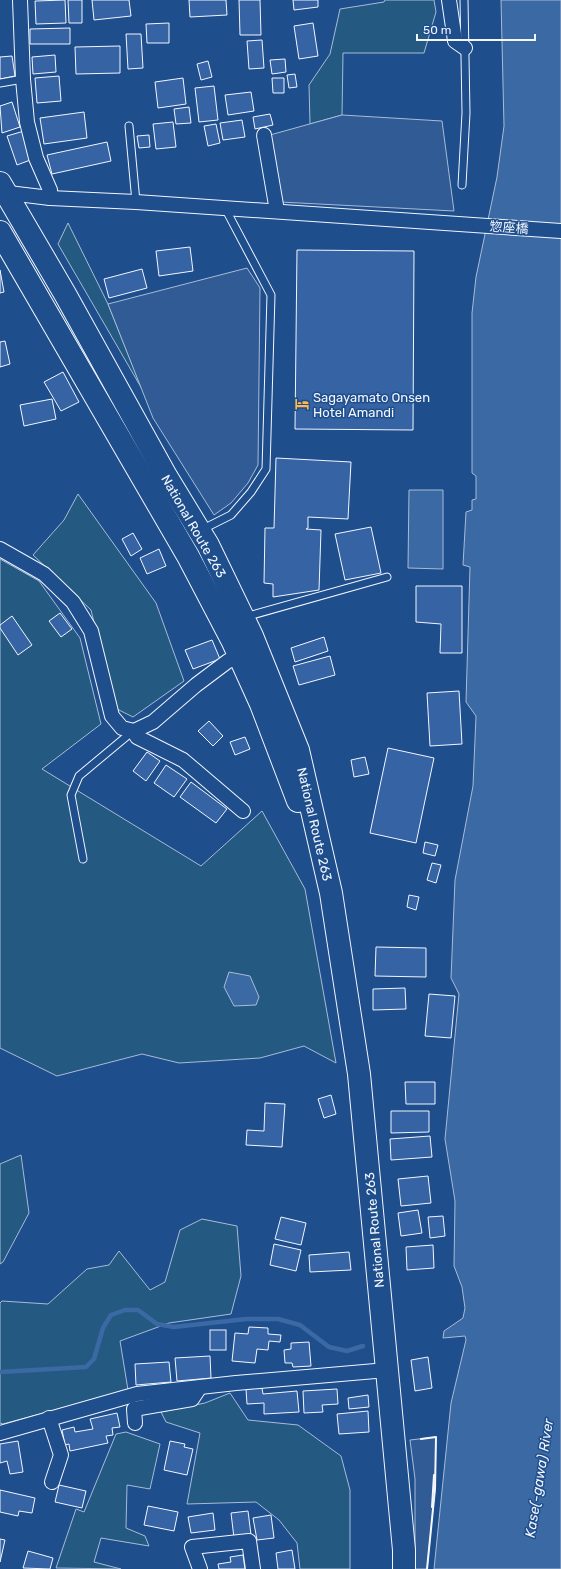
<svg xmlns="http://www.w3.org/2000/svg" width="561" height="1569" viewBox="0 0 561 1569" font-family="Rubik,'Noto Sans JP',sans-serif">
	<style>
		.green { fill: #245a82; stroke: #a8bbd7 }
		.parking { fill: #305b95; stroke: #a8bbd7 }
		.water { fill: #3b69a3; stroke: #a8bbd7 }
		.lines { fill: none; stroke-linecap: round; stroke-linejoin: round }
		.stream { stroke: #3b69a3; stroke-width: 4.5 }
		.building { fill: #3563a3; stroke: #f2f6ff }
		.lane-casing { stroke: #f2f6ff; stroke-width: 9 }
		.street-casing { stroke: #f2f6ff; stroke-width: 16 }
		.highway-casing { stroke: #f2f6ff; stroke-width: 24 }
		.lane { stroke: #1f4e8c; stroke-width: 7 }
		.street { stroke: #1f4e8c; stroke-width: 14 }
		.highway { stroke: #1f4e8c; stroke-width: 22 }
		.wall { stroke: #f2f6ff; stroke-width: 2 }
		.labels { text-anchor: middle; stroke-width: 3; stroke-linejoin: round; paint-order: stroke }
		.street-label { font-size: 13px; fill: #f2f6ff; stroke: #1f4e8c }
		.poi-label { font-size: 13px; fill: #f2f6ff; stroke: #1f4e8c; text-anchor: start }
		.water-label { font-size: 14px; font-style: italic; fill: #f2f6ff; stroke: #1f4e8c }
	</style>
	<rect width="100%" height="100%" fill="#1f4e8c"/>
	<!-- green -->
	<g class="green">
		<polygon points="385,0 434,0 436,12 424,53 343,53 342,115 310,124 309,85 330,54 340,9 384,2"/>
		<polygon points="68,223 108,304 142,389 58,244"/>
		<polygon points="78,494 156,603 184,681 133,717 115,708 91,610 33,555 64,520"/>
		<polygon points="0,559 39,581 80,638 101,724 42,769 201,866 262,811 305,889 336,1063 304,1046 260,1058 179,1063 142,1054 57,1076 0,1048"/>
		<polygon points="21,1155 29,1213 3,1262 0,1264 0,1164"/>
		<polygon points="202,1219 237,1226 241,1276 231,1314 169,1323 120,1341 128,1390 3,1424 0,1423 0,1303 2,1301 48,1304 87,1269 109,1265 119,1251 150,1290 165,1282 180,1230"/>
		<polygon points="230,1393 248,1420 298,1425 341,1456 350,1490 350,1569 300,1569 297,1543 279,1520 256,1502 187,1504 200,1433 166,1422 161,1412 205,1403"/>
		<polygon points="126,1432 160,1444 150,1489 127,1485 126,1528 145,1536 149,1546 101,1538 94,1562 121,1569 56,1568 76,1509 84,1512 116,1434"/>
	</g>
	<!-- parking -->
	<g class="parking">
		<polygon points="342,115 442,121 454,211 280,202 270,135"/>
		<polygon points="247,268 260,288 258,465 248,483 231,503 214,515 153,418 108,304"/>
		<polygon points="436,1437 435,1489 427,1569 415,1569 415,1479 410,1440"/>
	</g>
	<!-- water -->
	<g class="water">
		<polygon points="501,0 561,0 561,1569 434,1569 451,1403 466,1340 465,1336 443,1338 444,1331 463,1318 465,1308 462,1287 454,1266 455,1201 445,1139 459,994 451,978 455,880 473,786 476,716 466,702 470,567 463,565 466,512 472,510 472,500 476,499 476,476 472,473 472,313 476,277 497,177 504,126"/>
		<polygon points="409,490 443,490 443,569 408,568"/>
		<polygon points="229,972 250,976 259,997 256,1005 234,1006 224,987"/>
	</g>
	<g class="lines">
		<!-- stream -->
		<polyline class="stream" points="0,1372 86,1367 94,1359 103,1328 111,1315 125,1310 138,1310 157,1324 174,1327 246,1319 278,1319 300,1325 329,1347 347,1351 363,1346"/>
	</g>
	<!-- building -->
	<g class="building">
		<polygon points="65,0 66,23 36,24 35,1"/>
		<polygon points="68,0 82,0 82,23 69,23"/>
		<polygon points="92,0 129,0 131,16 94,20"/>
		<polygon points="189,0 226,0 227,15 190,17"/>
		<polygon points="239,0 260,0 261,35 240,35"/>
		<polygon points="293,0 318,0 318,7 294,10"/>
		<polygon points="169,23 169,43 147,43 146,24"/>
		<polygon points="313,23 318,56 299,59 294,26"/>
		<polygon points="70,28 70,44 30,44 30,29"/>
		<polygon points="126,34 141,34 143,68 128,69"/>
		<polygon points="262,40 264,68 249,69 247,41"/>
		<polygon points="120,46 120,73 76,74 75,47"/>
		<polygon points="55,55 56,72 33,74 32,57"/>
		<polygon points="12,56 15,76 0,79 0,57"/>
		<polygon points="285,59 286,72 272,74 270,60"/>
		<polygon points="208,61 212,77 201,80 197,64"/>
		<polygon points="295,74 297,87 289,88 287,75"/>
		<polygon points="59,76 61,101 37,103 35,78"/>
		<polygon points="183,78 186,104 158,108 155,82"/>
		<polygon points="272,78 284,78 284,93 273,93"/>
		<polygon points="214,86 218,120 199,122 195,88"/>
		<polygon points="251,92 254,111 228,115 225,95"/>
		<polygon points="12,102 20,127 2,133 0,106"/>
		<polygon points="189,107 191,123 176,124 174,109"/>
		<polygon points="84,112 87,138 44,144 40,118"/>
		<polygon points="270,114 273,125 255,129 253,117"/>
		<polygon points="242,120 245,137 223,140 220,123"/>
		<polygon points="173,122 176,147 156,149 153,124"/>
		<polygon points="216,124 220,143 208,146 204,126"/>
		<polygon points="24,131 33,159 17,165 7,136"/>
		<polygon points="149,135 150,147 139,148 137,136"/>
		<polygon points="107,142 111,161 52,174 47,155"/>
		<polygon points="190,247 193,271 159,276 156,251"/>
		<polygon points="297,250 414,251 413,430 295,429"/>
		<polygon points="142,269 147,288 109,298 104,279"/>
		<polygon points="0,270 4,292 0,293"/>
		<polygon points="5,341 10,364 0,367 0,342"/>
		<polygon points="63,372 79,402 61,411 44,382"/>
		<polygon points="52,399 56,419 24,426 20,405"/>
		<polygon points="276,458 351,462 348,519 308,517 308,528 306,529 321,530 319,590 273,597 273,584 264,583 265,528 274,528"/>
		<polygon points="371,527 381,573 345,580 335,534"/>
		<polygon points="133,533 142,549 131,556 122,539"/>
		<polygon points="159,549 166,566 147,574 140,558"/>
		<polygon points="416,586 462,586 462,653 440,653 441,624 416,622"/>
		<polygon points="60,613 72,629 61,637 49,621"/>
		<polygon points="12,616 32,645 18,655 0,628 0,625"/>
		<polygon points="324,637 328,651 295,662 291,648"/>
		<polygon points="212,640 220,659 193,669 185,650"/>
		<polygon points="330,656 335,675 299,685 293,666"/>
		<polygon points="459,691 462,744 430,746 427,693"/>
		<polygon points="209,721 223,736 213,746 198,731"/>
		<polygon points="245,737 250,749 235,755 230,742"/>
		<polygon points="388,748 434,758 416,843 370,833"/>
		<polygon points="147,752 160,761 146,781 133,771"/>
		<polygon points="365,757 369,774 354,777 351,760"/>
		<polygon points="166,765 187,779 174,797 154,783"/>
		<polygon points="191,782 227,809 216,823 180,797"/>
		<polygon points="425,842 438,845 435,856 423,853"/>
		<polygon points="432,863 441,865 436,883 427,880"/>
		<polygon points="409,895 419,897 416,910 407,907"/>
		<polygon points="376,947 426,948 426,977 375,976"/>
		<polygon points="405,988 406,1009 373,1010 373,989"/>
		<polygon points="429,994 455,996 451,1038 425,1036"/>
		<polygon points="405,1082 435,1082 435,1104 406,1104"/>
		<polygon points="331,1095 336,1114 324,1118 318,1099"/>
		<polygon points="265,1103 285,1104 282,1147 246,1145 247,1130 264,1131"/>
		<polygon points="391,1111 429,1111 429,1132 391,1133"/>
		<polygon points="430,1136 432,1157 391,1160 390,1139"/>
		<polygon points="428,1176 431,1203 401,1206 398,1179"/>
		<polygon points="418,1210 422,1233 401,1236 398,1213"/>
		<polygon points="443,1216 445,1236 430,1238 428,1217"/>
		<polygon points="281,1217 306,1223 301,1245 275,1239"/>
		<polygon points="274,1244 301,1250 296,1271 270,1265"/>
		<polygon points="433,1245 434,1268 407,1270 406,1247"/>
		<polygon points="349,1252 351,1270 310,1272 309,1255"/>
		<polygon points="249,1327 268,1328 268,1334 281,1335 280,1342 269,1341 268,1350 257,1349 255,1363 232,1361 235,1333 248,1334"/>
		<rect x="210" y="1330" width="16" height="20"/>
		<polygon points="309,1342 311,1366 293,1367 292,1363 285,1363 284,1350 291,1349 291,1343"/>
		<polygon points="210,1356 211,1378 177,1381 175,1358"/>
		<polygon points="428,1357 432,1388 415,1391 411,1360"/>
		<polygon points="169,1362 171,1382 136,1385 135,1364"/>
		<polygon points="262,1388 263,1394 297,1391 299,1412 264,1414 264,1403 247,1404 246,1389"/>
		<polygon points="337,1389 338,1404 322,1405 323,1412 304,1413 303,1391"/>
		<polygon points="368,1395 369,1407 349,1409 348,1398"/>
		<polygon points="368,1411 369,1432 339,1434 337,1414"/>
		<polygon points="117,1413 120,1427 112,1428 113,1435 106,1436 108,1443 70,1451 69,1444 65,1445 62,1430 74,1427 75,1432 93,1429 90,1419"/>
		<polygon points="18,1441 23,1472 10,1474 7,1461 0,1463 0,1444"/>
		<polygon points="170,1441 185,1444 184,1447 193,1449 187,1475 164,1470"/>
		<polygon points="59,1485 86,1491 82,1508 55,1502"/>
		<polygon points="0,1490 35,1498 32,1513 19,1511 18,1516 0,1512"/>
		<polygon points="148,1506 178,1512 174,1531 144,1525"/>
		<polygon points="248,1511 251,1535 234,1538 231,1513"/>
		<polygon points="213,1513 215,1530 191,1533 188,1517"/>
		<polygon points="271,1515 274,1538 257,1540 253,1518"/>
		<polygon points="0,1539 5,1540 0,1562"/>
		<polygon points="292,1550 295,1569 278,1569 276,1553"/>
		<polygon points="28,1551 53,1558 50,1569 23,1568"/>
		<polygon points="243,1555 245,1569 219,1569 218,1564 231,1562 230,1557"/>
	</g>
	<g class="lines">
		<defs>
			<g id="lane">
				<polyline points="0,83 23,79"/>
				<polyline points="129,126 136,202"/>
				<polyline points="462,185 466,113 464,0"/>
				<polyline points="201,530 231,515 251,492 266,469 271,295 225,208"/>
				<polyline points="245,617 387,577"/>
				<polyline points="83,859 71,795 79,776 133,731"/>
			</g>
			<g id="street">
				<polyline points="20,0 23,79 27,122 36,158 50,190 50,198"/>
				<polyline points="449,0 455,41 465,48"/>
				<polyline points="264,135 277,211"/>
				<polyline points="0,192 50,198 136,202 561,231"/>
				<polyline points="0,549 44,574 73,602 91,631 112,716 122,728 134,731 153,722 196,685 228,661 240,657"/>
				<polyline points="134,731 137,737 183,760 243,811"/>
				<polyline points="49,1418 61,1455 52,1482"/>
				<polyline points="135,1423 134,1409 192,1399 200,1387"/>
				<polyline points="0,1433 137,1394 236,1383 387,1370"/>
				<polyline points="200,1569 192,1547 249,1541 253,1569"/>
			</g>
			<g id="highway">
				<polyline points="0,183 65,294 166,476 208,545 252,636 298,750 331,893 359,1074 404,1550 404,1569"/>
				<polyline points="0,232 188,556 233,642 261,704 298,801"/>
			</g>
		</defs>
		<!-- lane casing -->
		<use href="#lane" class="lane-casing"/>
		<!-- street casing -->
		<use href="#street" class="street-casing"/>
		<!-- highway casing -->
		<use href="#highway" class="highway-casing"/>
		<!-- lane -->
		<use href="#lane" class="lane"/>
		<!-- street -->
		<use href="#street" class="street"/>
		<!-- highway -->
		<use href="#highway" class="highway"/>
		<!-- wall -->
		<g class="wall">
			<polyline points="421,1439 436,1437 435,1489 427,1569"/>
			<polyline points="432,1507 434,1475"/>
		</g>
	</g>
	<!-- icons -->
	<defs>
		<symbol id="hotel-bare" viewBox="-9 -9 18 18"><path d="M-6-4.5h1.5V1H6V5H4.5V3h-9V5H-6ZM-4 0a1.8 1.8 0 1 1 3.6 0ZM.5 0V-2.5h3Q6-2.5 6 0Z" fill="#ffb74d" stroke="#1f4e8c" stroke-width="2.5" paint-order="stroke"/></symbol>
	</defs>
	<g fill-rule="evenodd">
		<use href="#hotel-bare" x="292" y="394" width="20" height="20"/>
	</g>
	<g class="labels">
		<!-- street labels -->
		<g class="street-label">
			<text transform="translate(509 227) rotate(4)" y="5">惣座橋</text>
			<text transform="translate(194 526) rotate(60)" y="5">National Route 263</text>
			<text transform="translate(315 824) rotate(77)" y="5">National Route 263</text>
			<text transform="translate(374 1230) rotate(-95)" y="5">National Route 263</text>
		</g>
		<!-- poi labels -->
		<g class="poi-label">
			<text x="313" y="402">Sagayamato Onsen<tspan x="313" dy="15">Hotel Amandi</tspan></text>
		</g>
		<!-- water labels -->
		<g class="water-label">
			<text transform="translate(539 1478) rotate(-81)" y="5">Kase(-gawa) River</text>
		</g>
	</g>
	<!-- scale -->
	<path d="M417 34v6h118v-6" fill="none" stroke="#f2f6ff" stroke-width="2"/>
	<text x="423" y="34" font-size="12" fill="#f2f6ff" stroke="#1f4e8c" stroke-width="3" paint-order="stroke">50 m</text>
</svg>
